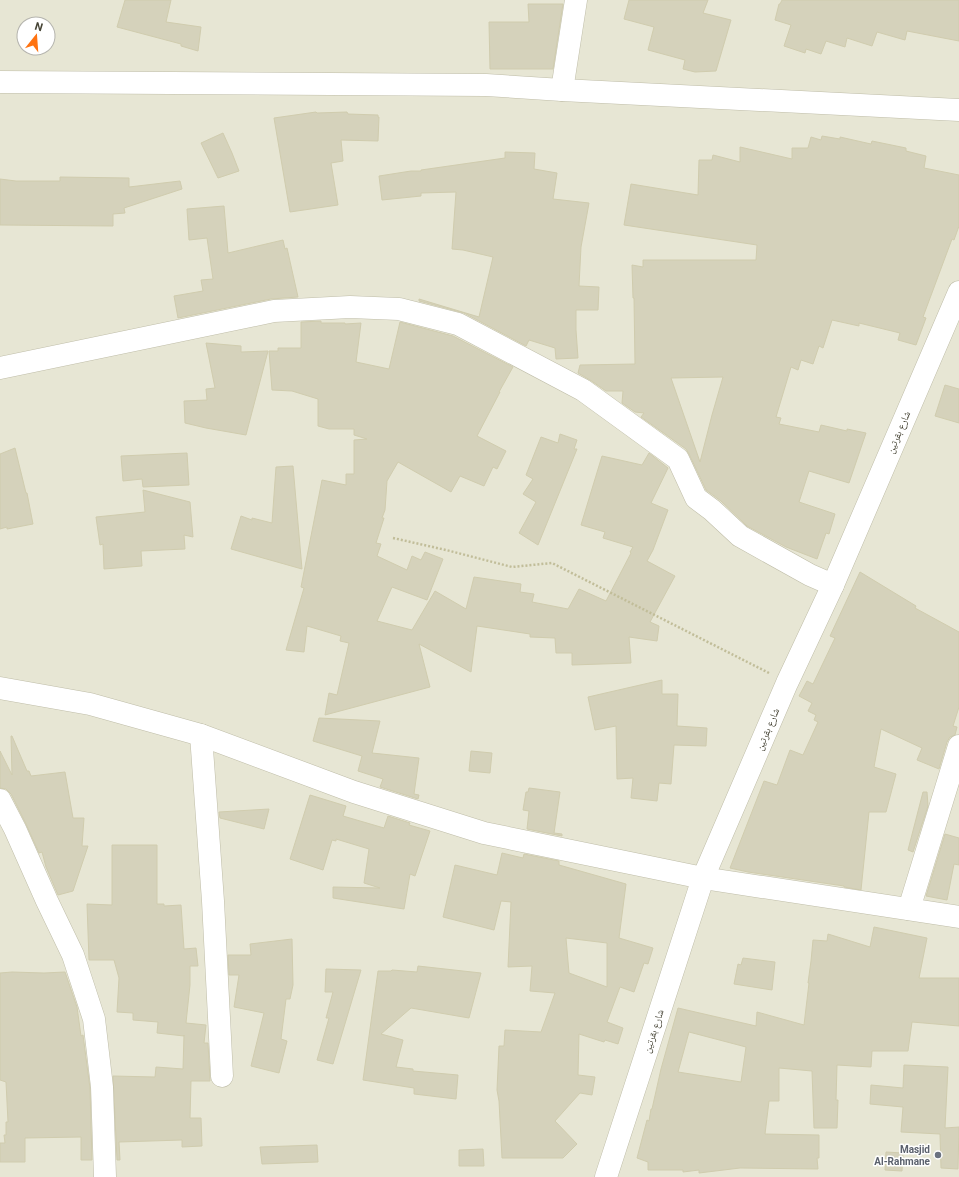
<svg xmlns="http://www.w3.org/2000/svg" width="959" height="1177" viewBox="0 0 959 1177" font-family="Roboto,'Noto Naskh Arabic',sans-serif">
	<style>
		.residential { fill: #e7e6d4; fill-rule: evenodd }
		.building { fill: #d5d2bb; stroke: #d0ccae; fill-rule: evenodd }
		.lines { fill: none; stroke-linecap: round; stroke-linejoin: round }
		.minor-casing { stroke: #bfbda8; stroke-width: 23 }
		.path { stroke: #c1bd99; stroke-width: 2.5; stroke-dasharray: 2 2; stroke-linecap: butt }
		.minor { stroke: #fff; stroke-width: 22 }
		.worship-dot { fill: #6b7280; stroke: #fff; stroke-width: 1.5 }
		.labels { text-anchor: middle; stroke-width: 3; stroke-linejoin: round; paint-order: stroke }
		.street-label { font-size: 10px; fill: #464435; stroke: #fff }
		.worship-label { font-size: 10px; font-weight: bold; fill: #5b616d; stroke: #fff; text-anchor: end }
	</style>
	<rect width="100%" height="100%" fill="#f3f3e6"/>
	<!-- residential -->
	<path class="residential" d="M 0,0 L 959,0 L 959,1177 L 0,1177 ZM 24,24 L 48,24 L 48,48 L 24,48 Z"/>
	<!-- building -->
	<g class="building">
		<polygon points="125,0 171,0 166,22 201,27 198,51 181,46 181,44 117,27"/>
		<polygon points="629,0 708,0 703,13 731,20 716,71 695,72 683,69 685,60 648,50 654,27 624,19"/>
		<polygon points="782,0 959,0 959,41 907,31 905,40 877,32 872,46 847,38 845,47 826,41 821,54 806,49 805,53 784,46 791,25 775,20 779,4 780,4"/>
		<polygon points="528,4 563,4 553,69 490,69 489,22 529,22"/>
		<polygon points="316,112 317,113 347,112 348,114 378,115 378,117 379,117 378,141 341,140 343,161 331,163 338,205 290,212 274,118"/>
		<polygon points="223,133 232,153 239,171 218,178 201,143"/>
		<path d="M 822,136 L 840,139 L 840,137 L 871,144 L 872,141 L 906,148 L 906,151 L 926,156 L 924,168 L 959,175 L 959,226 L 954,240 L 952,239 L 923,317 L 926,318 L 916,345 L 898,340 L 900,333 L 859,323 L 859,326 L 832,320 L 823,348 L 819,346 L 813,364 L 801,360 L 798,370 L 791,367 L 776,417 L 781,418 L 779,424 L 819,432 L 821,425 L 847,431 L 847,429 L 866,433 L 849,483 L 809,471 L 799,502 L 835,514 L 829,534 L 826,533 L 817,559 L 786,547 L 747,526 L 721,501 L 706,490 L 689,454 L 686,449 L 641,417 L 644,413 L 635,412 L 622,403 L 623,391 L 606,391 L 590,380 L 578,373 L 580,365 L 635,364 L 634,298 L 633,298 L 632,265 L 643,267 L 643,260 L 756,260 L 757,245 L 624,225 L 631,184 L 698,195 L 699,160 L 712,160 L 713,155 L 740,162 L 740,147 L 792,159 L 792,148 L 808,148 L 811,137 L 821,140 ZM 723,377 L 712,415 L 700,462 L 671,378 Z"/>
		<polygon points="505,152 535,153 534,169 557,173 553,199 589,203 581,247 579,286 599,287 598,310 576,310 576,330 578,358 556,359 555,348 529,340 526,346 464,313 419,301 419,299 479,317 493,257 463,250 452,249 456,192 421,193 421,196 382,200 379,176 411,171 421,171 421,170 505,158"/>
		<polygon points="60,177 129,178 129,187 180,181 182,189 124,208 125,213 113,214 113,226 0,225 0,179 16,181 60,181"/>
		<polygon points="224,206 228,253 283,240 285,249 287,248 298,297 271,299 178,318 174,296 203,291 201,280 213,279 207,238 189,240 187,209"/>
		<polygon points="321,321 321,323 345,323 345,324 361,323 356,362 389,369 400,322 453,336 513,367 499,392 500,392 477,436 506,451 497,469 493,467 484,486 460,476 451,492 398,462 387,481 385,510 382,518 384,518 376,543 381,544 377,556 407,570 412,556 421,560 425,552 443,559 427,600 392,587 377,621 412,630 435,591 466,609 474,577 521,584 520,592 534,594 532,602 568,609 579,589 606,601 631,553 630,552 633,547 603,538 605,532 581,525 602,456 642,465 649,453 668,468 651,503 668,510 653,550 647,561 675,576 650,622 659,626 657,641 629,637 631,663 572,665 572,653 556,653 555,638 530,637 530,634 477,626 471,672 419,644 430,687 325,715 329,693 337,695 349,643 340,641 341,636 307,626 304,652 286,650 304,588 301,587 322,480 346,485 346,474 354,474 354,440 367,439 354,435 354,429 329,429 318,426 318,399 292,391 272,390 269,351 278,351 278,348 301,348 301,322"/>
		<polygon points="206,343 241,346 241,352 268,351 246,435 206,428 185,423 184,401 207,400 206,389 215,388"/>
		<polygon points="945,385 959,389 959,423 935,416"/>
		<polygon points="560,434 577,440 574,449 577,449 538,545 519,533 536,502 523,494 533,479 526,475 541,437 558,443"/>
		<polygon points="15,448 26,493 27,493 33,524 7,529 7,527 0,529 0,454"/>
		<polygon points="187,453 189,485 143,487 142,479 123,481 121,456"/>
		<polygon points="293,466 302,569 231,549 241,516 252,520 252,518 272,523 276,467"/>
		<polygon points="143,490 190,502 193,537 184,535 185,549 141,551 142,566 104,569 103,544 100,545 96,517 145,512"/>
		<polygon points="860,572 916,606 915,608 959,632 959,707 953,726 957,727 955,735 950,737 947,742 939,769 917,760 922,748 881,729 874,767 896,774 886,812 869,812 861,890 844,887 844,886 748,872 730,868 764,781 777,785 790,750 803,755 818,722 814,720 816,715 808,711 812,703 799,696 807,681 813,684 835,638 830,636"/>
		<polygon points="662,680 662,694 678,694 677,726 707,728 706,746 674,745 671,784 659,783 657,801 631,798 633,778 617,779 616,726 595,730 588,697"/>
		<polygon points="319,718 380,721 372,753 419,758 414,794 419,795 418,799 380,787 383,779 358,771 362,756 313,741"/>
		<polygon points="11,736 12,736 27,771 29,771 31,776 65,772 73,818 84,818 82,846 88,846 73,891 58,895 46,867 42,852 39,853 26,824 11,794 6,789 0,788 0,751 12,775"/>
		<polygon points="471,751 492,753 490,773 469,771"/>
		<polygon points="529,788 560,792 554,833 562,834 562,836 527,829 529,811 523,810 526,792 528,792"/>
		<polygon points="923,792 927,792 928,806 913,852 908,850"/>
		<polygon points="310,795 346,806 343,816 384,828 388,816 410,823 409,825 430,831 415,876 410,874 404,909 333,898 333,887 380,888 364,883 369,849 336,839 336,841 332,840 323,870 290,859"/>
		<polygon points="269,809 264,829 220,818 219,812"/>
		<polygon points="945,834 959,838 959,865 954,864 947,900 926,896"/>
		<polygon points="112,845 157,845 157,904 164,904 164,906 181,905 184,949 196,948 198,966 190,966 190,985 186,1023 206,1025 204,1043 208,1043 210,1079 210,1081 191,1081 190,1118 201,1118 202,1146 182,1147 182,1140 119,1142 120,1160 117,1160 113,1076 155,1077 156,1067 183,1069 184,1035 184,1036 157,1033 158,1022 133,1020 133,1013 117,1012 119,978 114,960 89,960 87,904 112,905"/>
		<path d="M 502,853 L 523,858 L 524,854 L 559,861 L 559,865 L 626,884 L 619,938 L 653,948 L 648,964 L 644,963 L 634,992 L 620,987 L 607,1022 L 623,1028 L 618,1044 L 605,1040 L 604,1042 L 579,1034 L 578,1075 L 595,1077 L 592,1095 L 580,1093 L 555,1121 L 577,1144 L 563,1158 L 502,1158 L 499,1101 L 497,1090 L 499,1046 L 504,1046 L 505,1030 L 541,1032 L 555,993 L 530,991 L 532,966 L 508,967 L 511,902 L 501,901 L 494,930 L 443,917 L 455,865 L 497,875 ZM 566,938 L 607,943 L 607,987 L 569,973 Z"/>
		<path d="M 874,927 L 927,938 L 919,978 L 959,978 L 959,1026 L 912,1022 L 908,1051 L 872,1051 L 871,1067 L 837,1065 L 836,1100 L 838,1100 L 837,1128 L 814,1128 L 812,1071 L 779,1068 L 779,1101 L 769,1101 L 765,1134 L 819,1135 L 819,1158 L 817,1158 L 818,1169 L 740,1168 L 699,1173 L 699,1170 L 683,1172 L 683,1170 L 648,1170 L 648,1162 L 637,1158 L 647,1120 L 649,1121 L 651,1109 L 652,1109 L 661,1069 L 678,1008 L 756,1026 L 757,1012 L 804,1025 L 809,983 L 808,983 L 811,961 L 813,940 L 827,941 L 828,934 L 870,947 ZM 689,1032 L 746,1047 L 741,1082 L 678,1072 Z"/>
		<polygon points="292,939 293,985 290,999 286,999 281,1039 287,1041 279,1073 251,1066 264,1013 234,1007 239,975 229,975 228,955 251,955 250,944"/>
		<polygon points="743,958 775,962 772,990 734,984 738,964 741,965"/>
		<polygon points="418,966 481,973 469,1018 411,1008 381,1034 403,1040 396,1067 413,1069 413,1071 458,1075 456,1099 414,1094 414,1088 363,1080 378,971 391,971 392,970 417,972"/>
		<polygon points="326,969 361,970 333,1064 317,1060 329,1018 326,1018 333,992 325,992"/>
		<polygon points="12,972 44,973 65,972 77,1007 81,1036 83,1035 90,1088 92,1160 81,1160 81,1137 25,1138 25,1162 0,1162 0,1143 5,1143 4,1135 6,1135 6,1122 8,1122 6,1082 0,1080 0,973"/>
		<polygon points="904,1065 948,1067 945,1128 959,1127 958,1169 941,1168 940,1134 901,1132 903,1107 870,1104 871,1085 903,1088"/>
		<polygon points="317,1145 318,1162 262,1164 260,1147"/>
		<polygon points="483,1149 484,1166 459,1166 459,1150"/>
		<polygon points="886,1152 903,1153 902,1171 885,1170"/>
	</g>
	<g class="lines">
		<defs>
			<g id="minor">
				<polyline points="0,82 486,85 562,90 959,110"/>
				<polyline points="562,90 576,0"/>
				<polyline points="0,368 274,311 350,307 399,309 458,324 583,390 678,459 696,498 712,510 740,536 810,575 833,585"/>
				<polyline points="0,688 90,704 201,735 354,792 484,833 703,878 959,917"/>
				<polyline points="201,735 213,901 222,1076"/>
				<polyline points="0,800 15,829 47,901 73,955 94,1019 102,1087 105,1177"/>
				<polyline points="909,909 959,746"/>
				<polyline points="606,1177 703,878 787,683 833,585 959,292"/>
			</g>
		</defs>
		<!-- minor casing -->
		<use href="#minor" class="minor-casing"/>
		<!-- path -->
		<polyline class="path" points="393,538 446,550 512,567 552,563 769,673"/>
		<!-- minor -->
		<use href="#minor" class="minor"/>
	</g>
	<!-- markers -->
	<circle class="worship-dot" cx="938" cy="1155" r="4"/>
	<g class="labels">
		<!-- street labels -->
		<g class="street-label">
			<text transform="translate(898 432) rotate(-67)" y="4">شارع بقرتين</text>
			<text transform="translate(767 729) rotate(-67)" y="4">شارع بقرتين</text>
			<text transform="translate(653 1031) rotate(-72)" y="4">شارع بقرتين</text>
		</g>
		<!-- worship labels -->
		<g class="worship-label">
			<text x="930" y="1153">Masjid<tspan x="930" dy="12">Al-Rahmane</tspan></text>
		</g>
	</g>
	<!-- north arrow -->
	<g transform="translate(36 36) rotate(17)"><circle r="19" fill="#ffffff" stroke="#b5b4ae"/>
	<path d="M0-3L7 15L0 10L-7 15Z" fill="#ff7311"/>
	<text y="-6" font-size="11" font-weight="bold" text-anchor="middle" fill="#464435">N</text>
	</g>
</svg>
